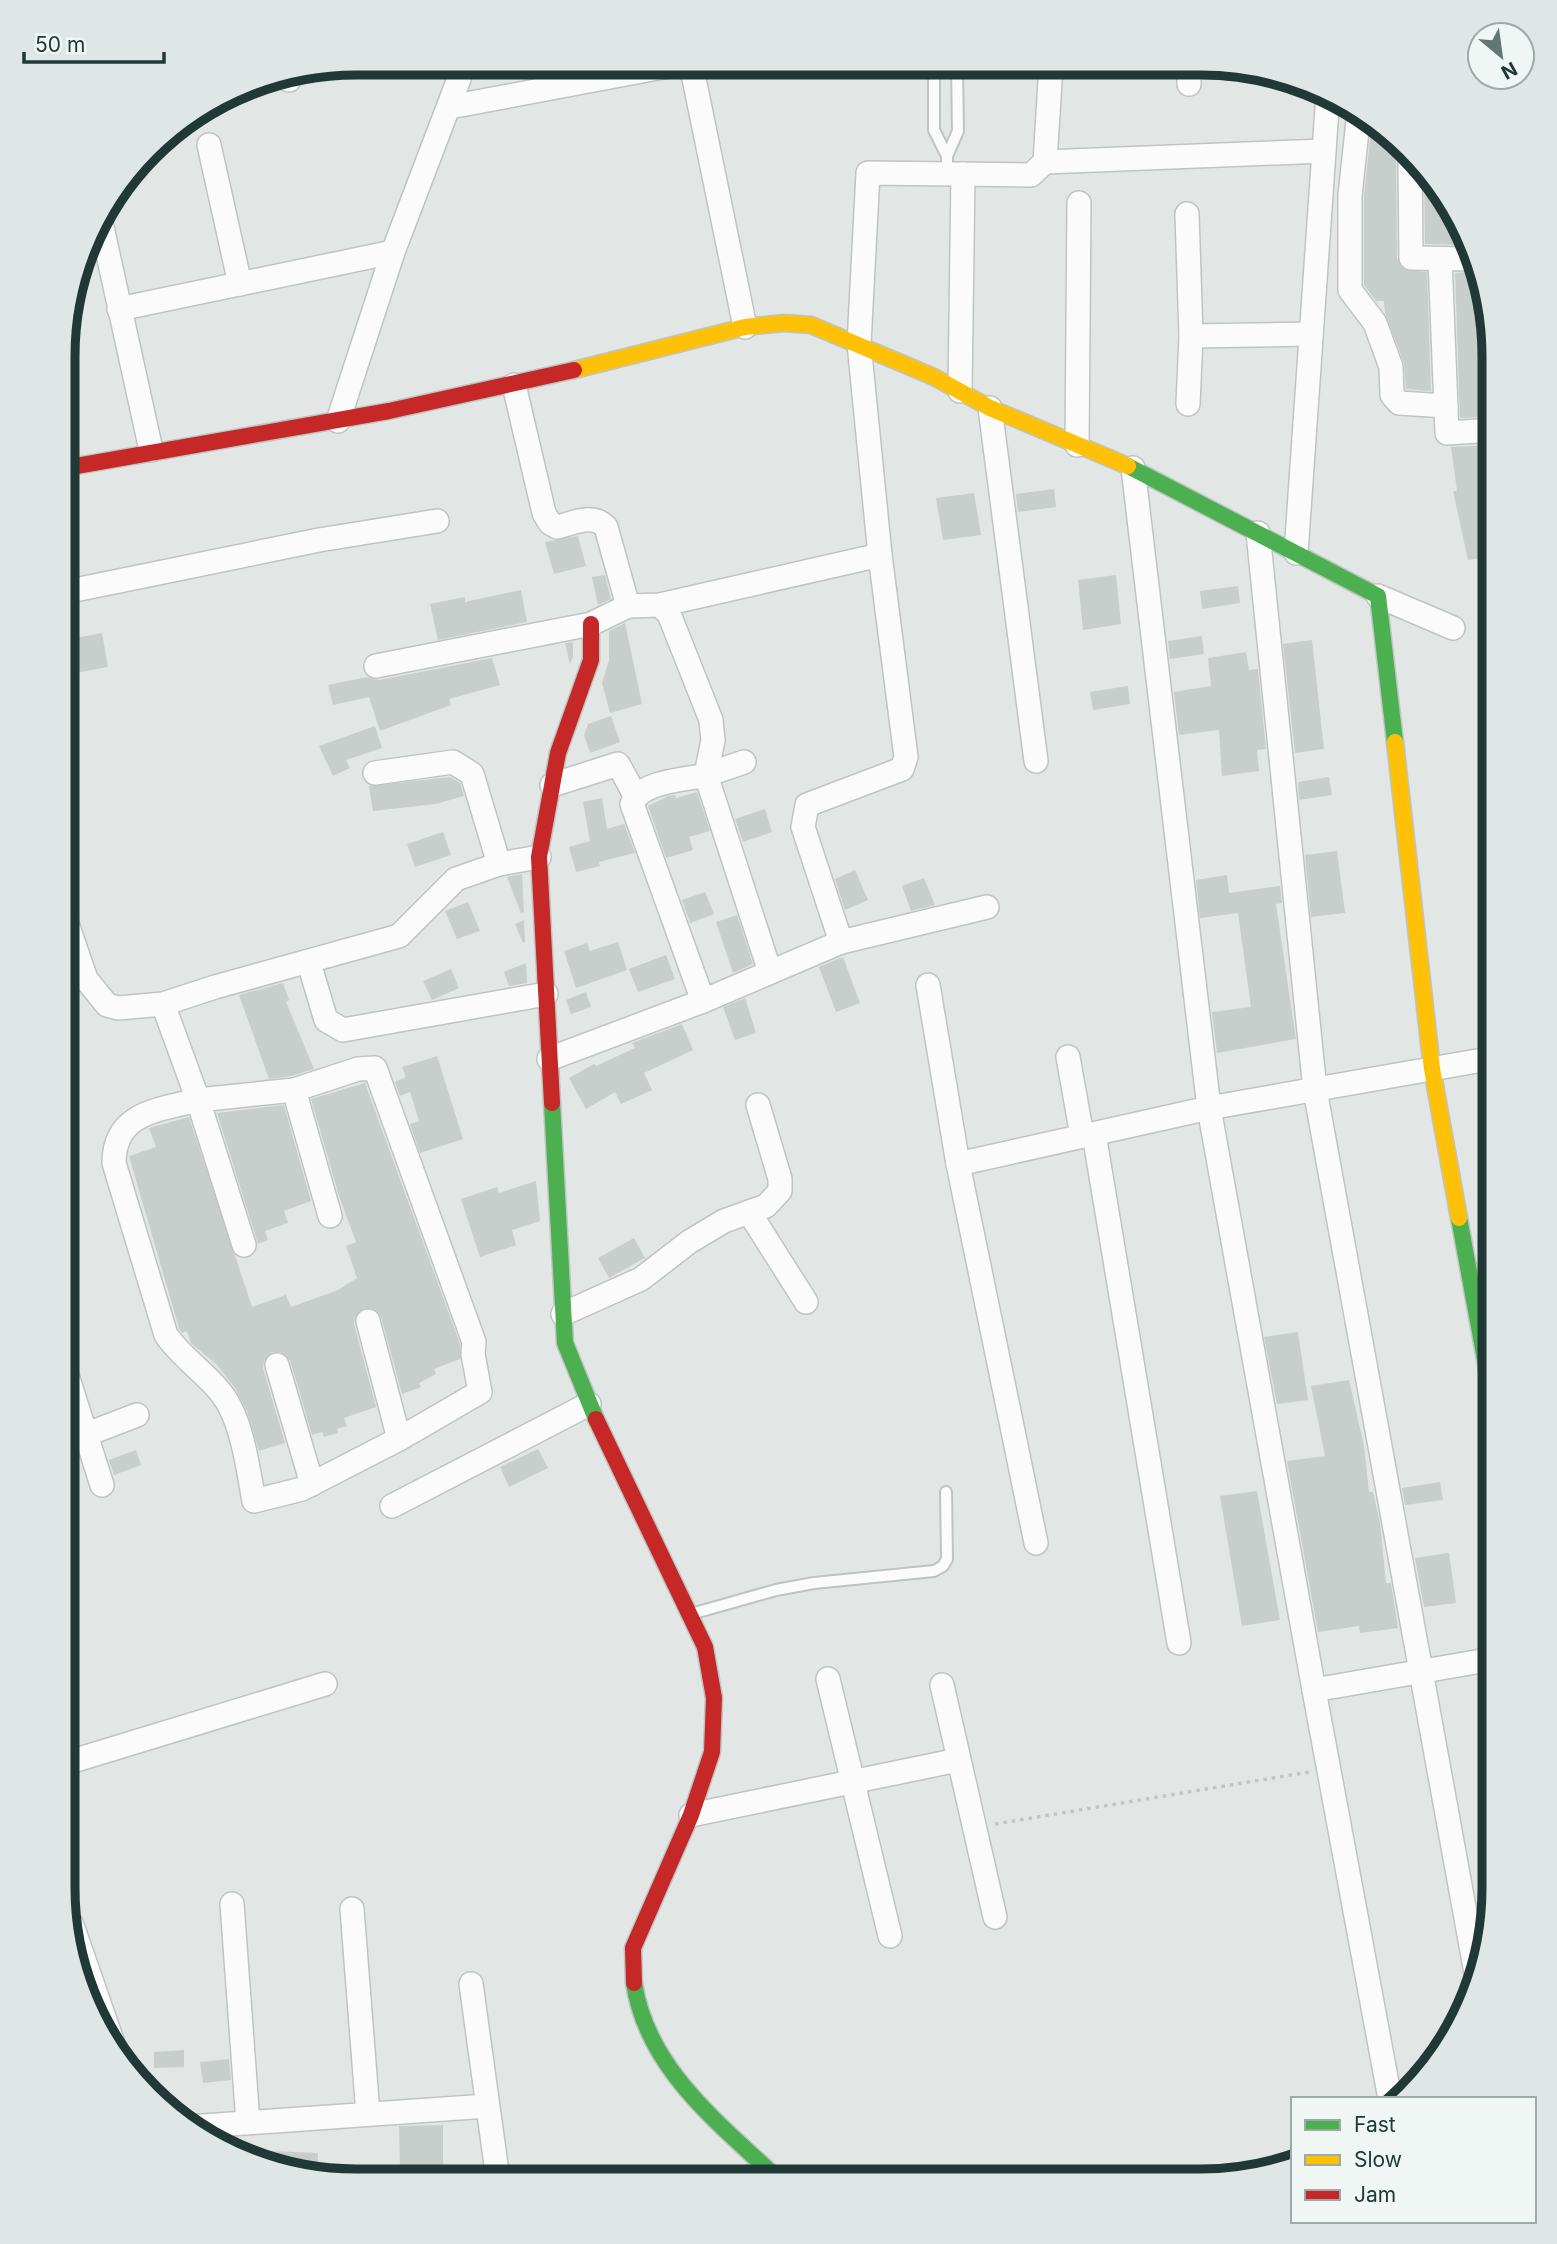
<svg xmlns="http://www.w3.org/2000/svg" width="1557" height="2244" viewBox="0 0 1557 2244" font-family="Inter,sans-serif">
	<style>
		.building { fill: #c8cecc }
		.lines { fill: none; stroke-linecap: round; stroke-linejoin: round }
		.lane-casing { stroke: #bfc4c3; stroke-width: 14 }
		.street-casing { stroke: #bfc4c3; stroke-width: 26 }
		.fast-casing { stroke: #bdc5c3; stroke-width: 19 }
		.slow-casing { stroke: #bdc5c3; stroke-width: 19 }
		.jam-casing { stroke: #bdc5c3; stroke-width: 19 }
		.path { stroke: #bfc7c6; stroke-width: 3.5; stroke-dasharray: 3.5 5; stroke-linecap: butt }
		.lane { stroke: #fbfbfb; stroke-width: 10 }
		.street { stroke: #fbfbfb; stroke-width: 23 }
		.fast { stroke: #4caf50; stroke-width: 16 }
		.slow { stroke: #ffc107; stroke-width: 16 }
		.jam { stroke: #c62828; stroke-width: 16 }
		.rim { fill: none; stroke: #203937; stroke-width: 9 }
	</style>
	<rect width="100%" height="100%" fill="#e2e7e6"/>
	<!-- building -->
	<g class="building">
		<polygon points="1372,120 1401,151 1396,161 1397,258 1405,270 1427,272 1431,391 1406,389 1404,363 1385,313 1384,301 1376,301 1364,285 1364,196"/>
		<polygon points="1424,179 1464,227 1468,245 1425,244"/>
		<polygon points="1474,272 1494,356 1494,375 1481,376 1483,417 1460,418 1455,273"/>
		<polygon points="1494,445 1494,556 1468,560 1453,491 1457,491 1451,447"/>
		<polygon points="1054,489 1056,507 1018,512 1016,494"/>
		<polygon points="974,493 981,535 943,540 936,498"/>
		<polygon points="578,536 586,566 554,574 545,542"/>
		<polygon points="605,575 611,599 598,605 592,577"/>
		<polygon points="1116,575 1121,624 1083,630 1078,580"/>
		<polygon points="1238,586 1240,603 1202,609 1200,591"/>
		<polygon points="521,590 527,622 438,640 430,604 465,597 465,602"/>
		<polygon points="625,623 642,704 610,713 602,683 609,660 609,631"/>
		<polygon points="102,633 108,667 65,675 65,640"/>
		<polygon points="1202,636 1204,654 1170,659 1168,641"/>
		<polygon points="1312,640 1324,749 1295,753 1283,644"/>
		<polygon points="573,642 573,657 570,664 565,643"/>
		<polygon points="1246,652 1249,670 1258,669 1266,749 1257,750 1259,771 1222,776 1219,730 1179,735 1174,692 1211,686 1208,658"/>
		<polygon points="492,658 500,685 449,699 451,705 380,731 369,697 333,705 328,685 367,677 379,680"/>
		<polygon points="1128,686 1130,704 1093,710 1090,692"/>
		<polygon points="611,716 620,742 590,753 584,735 588,724"/>
		<polygon points="375,726 382,748 346,760 350,768 333,776 319,746"/>
		<polygon points="450,777 460,783 464,796 436,804 373,811 369,786"/>
		<polygon points="1329,777 1332,795 1299,800 1298,782"/>
		<polygon points="697,792 710,831 689,837 693,850 666,858 648,806 668,796 675,795 676,798"/>
		<polygon points="602,798 607,829 624,824 635,853 599,862 600,866 576,872 569,847 590,841 583,802"/>
		<polygon points="765,809 772,832 743,842 735,819"/>
		<polygon points="443,832 451,855 415,867 407,844"/>
		<polygon points="1337,851 1345,913 1311,917 1305,855"/>
		<polygon points="855,870 868,900 845,910 835,879"/>
		<polygon points="522,874 524,912 521,913 507,877"/>
		<polygon points="1227,875 1229,893 1280,886 1282,903 1276,904 1296,1039 1217,1053 1212,1012 1251,1007 1238,913 1200,918 1196,880"/>
		<polygon points="924,878 935,905 911,911 902,886"/>
		<polygon points="705,892 714,914 690,923 682,900"/>
		<polygon points="468,902 480,931 457,939 445,911"/>
		<polygon points="737,915 753,964 733,973 716,922"/>
		<polygon points="524,920 525,942 523,943 515,924"/>
		<polygon points="618,942 627,970 576,988 564,951 587,943 590,951"/>
		<polygon points="666,955 675,979 638,992 629,969"/>
		<polygon points="843,957 860,1003 836,1012 819,967"/>
		<polygon points="526,963 527,983 509,986 504,972"/>
		<polygon points="451,969 459,988 432,1000 423,981"/>
		<polygon points="283,983 289,1000 286,1002 314,1069 291,1076 269,1079 239,995"/>
		<polygon points="586,992 591,1007 571,1014 566,1000"/>
		<polygon points="745,998 756,1033 735,1040 723,1007"/>
		<polygon points="682,1024 693,1050 644,1073 652,1090 621,1104 615,1092 586,1109 569,1078 594,1064 596,1066 635,1048 632,1043"/>
		<polygon points="437,1056 463,1139 420,1153 410,1124 419,1121 410,1092 400,1096 395,1082 406,1077 402,1067"/>
		<polygon points="365,1083 460,1344 460,1359 434,1369 436,1374 419,1383 421,1387 402,1394 381,1317 372,1308 364,1308 355,1317 354,1324 376,1407 344,1418 347,1426 337,1429 338,1433 324,1437 322,1432 312,1435 290,1360 281,1352 272,1352 264,1361 263,1368 285,1443 259,1451 247,1411 235,1388 217,1365 191,1343 187,1331 182,1333 179,1328 129,1156 156,1147 149,1128 189,1117 252,1307 286,1295 291,1307 338,1290 357,1278 346,1246 356,1242 339,1196 311,1099"/>
		<polygon points="284,1105 311,1201 284,1211 288,1223 265,1231 268,1240 258,1244 217,1113"/>
		<polygon points="536,1181 540,1221 512,1230 516,1245 480,1257 461,1199 497,1187 499,1193"/>
		<polygon points="634,1238 645,1258 609,1278 598,1258"/>
		<polygon points="1298,1332 1308,1400 1277,1404 1264,1337"/>
		<polygon points="1349,1380 1364,1446 1369,1492 1373,1492 1380,1523 1386,1583 1391,1583 1398,1628 1360,1633 1359,1626 1318,1632 1287,1461 1325,1456 1311,1386"/>
		<polygon points="538,1449 548,1468 509,1487 500,1467"/>
		<polygon points="136,1450 141,1465 114,1475 109,1460"/>
		<polygon points="1440,1482 1443,1500 1405,1505 1402,1488"/>
		<polygon points="1257,1491 1280,1620 1242,1626 1220,1496"/>
		<polygon points="1449,1553 1456,1603 1424,1607 1415,1558"/>
		<polygon points="184,2050 184,2067 154,2068 154,2052"/>
		<polygon points="229,2059 231,2080 203,2083 200,2062"/>
		<polygon points="443,2125 443,2167 400,2168 399,2126"/>
		<polygon points="251,2150 318,2153 317,2178 250,2153"/>
	</g>
	<g class="lines">
		<defs>
			<g id="lane">
				<polyline points="934,65 934,130 947,156 947,174"/>
				<polyline points="947,156 958,131 957,65"/>
				<polyline points="691,1614 776,1590 814,1583 934,1571 943,1566 947,1559 946,1492"/>
				<polyline points="730,2180 760,2165"/>
			</g>
			<g id="street">
				<polyline points="691,64 745,327"/>
				<polyline points="279,76 289,80"/>
				<polyline points="1189,84 1189,65"/>
				<polyline points="450,107 679,64"/>
				<polyline points="1359,112 1350,195 1350,290 1375,323 1391,367 1392,395 1399,403 1446,406"/>
				<polyline points="209,145 240,284"/>
				<polyline points="1410,161 1411,258 1471,259"/>
				<polyline points="1045,162 1324,151"/>
				<polyline points="1187,214 1191,336 1188,404"/>
				<polyline points="100,218 151,450"/>
				<polyline points="1440,259 1447,433 1494,430"/>
				<polyline points="119,309 393,252"/>
				<polyline points="1191,336 1311,334"/>
				<path d="M 514,385 L 544,513 L 550,523 L 557,527 C 574,523 593,513 606,527 L 628,606 L 660,605 L 880,555"/>
				<polyline points="960,391 963,174"/>
				<polyline points="990,408 1036,761"/>
				<polyline points="338,421 393,252 465,63"/>
				<polyline points="1077,445 1079,203"/>
				<polyline points="1133,468 1209,1108 1314,1690 1493,1659"/>
				<polyline points="1258,533 1315,1090 1478,1984"/>
				<polyline points="1296,553 1328,94"/>
				<polyline points="65,592 319,540 437,521"/>
				<polyline points="1378,596 1453,628"/>
				<path d="M 660,605 L 669,614 L 711,720 L 713,740 L 706,775 C 684,780 641,781 632,804 L 703,1001"/>
				<polyline points="376,666 591,624 628,606"/>
				<polyline points="744,762 706,775 770,972"/>
				<polyline points="375,773 453,762 472,774 499,864"/>
				<polyline points="552,785 618,764 635,795"/>
				<polyline points="65,918 86,979 107,1005 118,1008 163,1004 215,987 399,936 456,879 499,864 539,857"/>
				<polyline points="841,942 803,827 807,805 902,769 906,757 880,555 859,344 868,173 1031,175 1045,162 1051,65"/>
				<polyline points="309,963 326,1020 343,1030 546,994"/>
				<polyline points="928,985 958,1164 1036,1543"/>
				<path d="M 163,1004 L 198,1100 C 159,1110 114,1112 114,1163 L 166,1335 C 183,1360 216,1380 229,1405 C 244,1433 248,1470 254,1501 L 302,1489 L 399,1439 L 480,1392 L 473,1354 L 474,1342 L 375,1068 L 358,1069 L 294,1090 L 198,1100 L 244,1245"/>
				<polyline points="1068,1057 1082,1136"/>
				<polyline points="549,1059 703,1001 841,942 987,907"/>
				<polyline points="294,1090 330,1216"/>
				<polyline points="1094,1134 1179,1643"/>
				<polyline points="958,1164 1209,1108 1494,1058"/>
				<polyline points="749,1212 806,1302"/>
				<polyline points="563,1314 641,1279 689,1242 724,1221 766,1206 780,1191 780,1179 758,1105"/>
				<polyline points="368,1321 399,1439"/>
				<polyline points="277,1365 312,1484"/>
				<polyline points="64,1366 102,1485"/>
				<polyline points="64,1443 137,1415"/>
				<polyline points="392,1506 589,1404"/>
				<polyline points="828,1679 890,1936"/>
				<polyline points="942,1685 995,1917"/>
				<polyline points="1314,1690 1390,2099"/>
				<polyline points="63,1764 325,1684"/>
				<polyline points="691,1815 958,1760"/>
				<polyline points="232,1904 248,2123"/>
				<polyline points="352,1909 368,2114"/>
				<polyline points="72,1925 115,2049"/>
				<polyline points="471,1984 498,2179"/>
				<polyline points="188,2127 487,2106"/>
			</g>
			<g id="fast">
				<polyline points="1128,466 1378,596 1395,742"/>
				<polyline points="552,1103 565,1343 596,1419"/>
				<polyline points="1459,1218 1494,1408"/>
				<path d="M 634,1983 C 647,2069 719,2123 779,2180"/>
			</g>
			<g id="slow">
				<polyline points="574,370 745,327 784,323 811,325 934,377 990,408 1128,466"/>
				<polyline points="1395,742 1432,1069 1459,1218"/>
			</g>
			<g id="jam">
				<polyline points="65,468 389,411 574,370"/>
				<polyline points="552,1103 539,857 558,753 591,660 591,624"/>
				<polyline points="596,1419 705,1647 714,1698 712,1752 691,1815 633,1948 634,1983"/>
			</g>
		</defs>
		<!-- lane casing -->
		<use href="#lane" class="lane-casing"/>
		<!-- street casing -->
		<use href="#street" class="street-casing"/>
		<!-- fast casing -->
		<use href="#fast" class="fast-casing"/>
		<!-- slow casing -->
		<use href="#slow" class="slow-casing"/>
		<!-- jam casing -->
		<use href="#jam" class="jam-casing"/>
		<!-- path -->
		<polyline class="path" points="995,1824 1309,1772"/>
		<!-- lane -->
		<use href="#lane" class="lane"/>
		<!-- street -->
		<use href="#street" class="street"/>
		<!-- fast -->
		<use href="#fast" class="fast"/>
		<!-- slow -->
		<use href="#slow" class="slow"/>
		<!-- jam -->
		<use href="#jam" class="jam"/>
	</g>
	<!-- crop -->
	<path d="M0 0H1557V2244H0ZM356 75H1201A281 281 0 0 1 1482 356V1888A281 281 0 0 1 1201 2169H356A281 281 0 0 1 75 1888V356A281 281 0 0 1 356 75Z" fill="#dee7e5" fill-rule="evenodd"/>
	<path class="rim" d="M356 75H1201A281 281 0 0 1 1482 356V1888A281 281 0 0 1 1201 2169H356A281 281 0 0 1 75 1888V356A281 281 0 0 1 356 75Z"/>
	<!-- legend -->
	<rect x="1291" y="2097" width="245" height="126" fill="#eff6f4" stroke="#9caaa8" stroke-width="2"/>
	<rect x="1305" y="2120" width="35" height="10" fill="#4caf50" stroke="#9caaa8" stroke-width="2"/>
	<text x="1354" y="2132" font-size="21" fill="#203937">Fast</text>
	<rect x="1305" y="2155" width="35" height="10" fill="#ffc107" stroke="#9caaa8" stroke-width="2"/>
	<text x="1354" y="2167" font-size="21" fill="#203937">Slow</text>
	<rect x="1305" y="2190" width="35" height="10" fill="#c62828" stroke="#9caaa8" stroke-width="2"/>
	<text x="1354" y="2202" font-size="21" fill="#203937">Jam</text>
	<!-- north arrow -->
	<g transform="translate(1501 56) rotate(151)"><circle r="33" fill="#eff6f4" stroke="#9caaa8" stroke-width="2"/>
	<path d="M0-5L12 26L0 18L-12 26Z" fill="#647674"/>
	<text y="-10" font-size="19" font-weight="bold" text-anchor="middle" fill="#203937">N</text>
	</g>
	<!-- scale -->
	<path d="M24 52v10h140v-10" fill="none" stroke="#203937" stroke-width="3.5"/>
	<text x="35" y="52" font-size="21" fill="#203937" stroke="#eff6f4" stroke-width="5" paint-order="stroke">50 m</text>
</svg>
